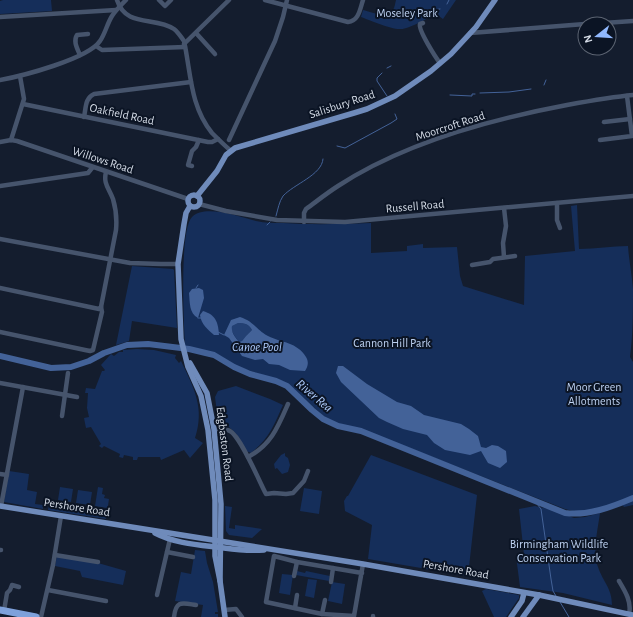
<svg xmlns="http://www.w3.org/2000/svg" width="633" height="617" viewBox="0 0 633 617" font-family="'Alegreya Sans',sans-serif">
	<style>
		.green { fill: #152e5a }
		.forest { fill: #234073 }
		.water { fill: #436298; fill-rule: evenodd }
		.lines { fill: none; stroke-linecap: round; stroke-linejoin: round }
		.stream { stroke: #436298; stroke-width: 1 }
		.river { stroke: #436298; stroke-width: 6 }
		.minor { stroke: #46546c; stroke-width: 4.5 }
		.major { stroke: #6f8bbb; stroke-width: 5.5 }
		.highway { stroke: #7ea1db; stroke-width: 7 }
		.labels { text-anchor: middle; stroke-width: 4; stroke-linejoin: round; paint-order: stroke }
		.park-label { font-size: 12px; fill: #bdd1f1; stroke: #0b1424 }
		.street-label { font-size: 12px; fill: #d5dce7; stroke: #0b1424 }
		.water-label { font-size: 13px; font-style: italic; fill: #acc9f9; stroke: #0b1424 }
	</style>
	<rect width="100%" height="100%" fill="#141d2e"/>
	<!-- green -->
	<g class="green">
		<polygon points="3,0 51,0 52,11 0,14 0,1"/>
		<path d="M 396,0 L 456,0 L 443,19 L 436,14 C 428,18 409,29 401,29 C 392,30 369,20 361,17 L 363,10 C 371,12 388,19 393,10 C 395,7 395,3 396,0 Z"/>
		<path d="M 577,205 L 579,249 C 596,249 612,246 628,246 C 629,261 632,275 633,289 C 633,312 633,335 630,357 L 633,362 L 633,505 L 624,507 L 620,502 C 601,507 585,515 565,509 L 361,429 L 337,424 L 324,417 L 297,392 L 284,382 L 235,366 L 214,353 L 185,346 C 184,325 179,230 192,217 C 205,204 240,217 256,221 C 265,223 274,223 283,223 C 313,225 342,224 371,223 L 371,253 L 407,251 L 407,246 L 423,244 L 423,248 L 457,247 L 460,276 L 463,286 L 524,305 L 525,256 L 575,251 L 571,206 Z"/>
		<polygon points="132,266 173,269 174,270 177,328 132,321 129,341 116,345"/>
		<path d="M 137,349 L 154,350 L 176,355 L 175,358 L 179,363 L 181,361 C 194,388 205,408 195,438 L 203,443 L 190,458 L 184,450 L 161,460 L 160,457 L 138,457 L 137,460 L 133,460 L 133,457 L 124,455 L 123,458 L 119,457 L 120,454 L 104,446 L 102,448 L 99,446 L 101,444 L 91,427 L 86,428 L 84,418 L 89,417 L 87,408 L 88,393 L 85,393 L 86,388 L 95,389 L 102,371 L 104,371 L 105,370 L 101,365 L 111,354 L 114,356 L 119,352 L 123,352 L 123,350 Z"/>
		<path d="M 236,386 L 270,399 L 283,405 C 274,425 269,439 251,453 L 246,451 C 238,434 235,430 218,420 L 215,397 L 218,391 Z"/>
		<polygon points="285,453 285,456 288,458 290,465 288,472 282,474 277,468 275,469 274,464 281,455"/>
		<polygon points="371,455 477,495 468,576 368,559 372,525 345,511 344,501 347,496 348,496"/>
		<polygon points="9,471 29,474 27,490 37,492 35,504 43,505 43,509 4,502"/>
		<polygon points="60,487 73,489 71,502 58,500"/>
		<polygon points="98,487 103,488 102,494 105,495 104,498 109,499 106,519 48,510 49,505 106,514 107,508 95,506"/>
		<polygon points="304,488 322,491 319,514 300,511"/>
		<polygon points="78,490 92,492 90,505 76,503"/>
		<polygon points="225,506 232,507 229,528 235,529 235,525 262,529 252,538 229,535 226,531"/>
		<path d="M 535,506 L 553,510 L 574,518 L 585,517 L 600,513 C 598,528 592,553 598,567 C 603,582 612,588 612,605 L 563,593 L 520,587 L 516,556 L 524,555 L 519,509 Z"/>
		<polygon points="195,550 205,551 207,563 213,582 218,612 215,612 215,614 218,614 218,617 201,617 203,605 175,601 181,572 191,574"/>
		<polygon points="57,555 98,563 126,571 123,585 82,577 80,571 55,566"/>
		<polygon points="297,571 305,573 306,571 330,576 329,581 296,575"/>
		<polygon points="282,574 293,575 290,595 279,593"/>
		<polygon points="308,579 317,580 314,598 305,596"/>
		<polygon points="332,582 345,584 342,604 328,601"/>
		<polygon points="486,589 519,595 519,598 506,617 494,617 482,591"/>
	</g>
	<!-- forest -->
	<path class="forest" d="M 238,323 C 245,323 249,324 252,330 L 246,336 L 242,341 L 239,342 L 234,335 L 232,331 L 232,326 Z"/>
	<!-- water -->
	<g class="water">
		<path d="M 199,288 L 203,290 L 204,298 L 198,318 C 189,313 190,303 189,293 L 192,289 Z"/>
		<path d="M 203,311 C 216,315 218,322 219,335 L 214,335 C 208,330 201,324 200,315 Z"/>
		<path d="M 240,317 C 255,322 256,330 268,336 C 282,343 297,342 306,357 C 309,362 308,366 305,371 L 290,370 L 279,365 L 269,364 L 263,359 L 255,360 L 242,356 L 229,338 L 224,335 L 231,320 ZM 238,323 C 245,323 249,324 252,330 L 246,336 L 242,341 L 239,342 C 235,337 231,333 232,326 Z"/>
		<polygon points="338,366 343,366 367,384 397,402 411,406 424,415 461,424 469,429 478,436 481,447 486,448 492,445 498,446 506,451 507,462 500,468 488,463 481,451 470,455 445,450 434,443 427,435 403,429 387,422 379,418 341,382 336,373"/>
	</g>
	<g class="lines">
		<!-- stream -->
		<g class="stream">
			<polyline points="447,4 449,0"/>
			<polyline points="406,15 440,9"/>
			<polyline points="387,68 391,66"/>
			<polyline points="382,73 377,78 377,81 387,96"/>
			<polyline points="544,85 546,80"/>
			<polyline points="480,93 509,92 531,89"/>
			<polyline points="450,95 472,96 472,94 475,94"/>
			<polyline points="337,146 345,148 391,123 397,119 395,114"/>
			<path d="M 276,216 C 278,209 279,202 283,196 C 294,184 322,175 323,159"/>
			<polyline points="267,225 270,222"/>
			<polyline points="196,288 198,285"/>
			<polyline points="198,318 201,318"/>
			<polyline points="218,332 224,335"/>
			<polyline points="533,499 541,509 551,579 553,591 556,596"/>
			<polyline points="560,602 569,617"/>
		</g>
		<!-- river -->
		<path class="river" d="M 0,356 L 51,368 L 71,367 L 89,361 L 104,353 L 127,345 L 148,344 L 189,349 L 214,355 L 234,367 L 250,374 L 276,381 L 287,386 L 312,410 L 323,419 L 338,426 L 361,431 L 565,513 C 588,516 612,507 633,498"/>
		<!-- minor -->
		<g class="minor">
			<path d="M 117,0 C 126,28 155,16 174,29 C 178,32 181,37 184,41 C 191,73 190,106 212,133 C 218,139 224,145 230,150"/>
			<polyline points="159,0 165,6 171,0"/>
			<path d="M 265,0 L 348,22 C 359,21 360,9 363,0"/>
			<polyline points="0,17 116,10"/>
			<path d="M 423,23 L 420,24 C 418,30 436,58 440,63"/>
			<polyline points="589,24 633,21"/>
			<polyline points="196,33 215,54"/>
			<polyline points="470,33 585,24"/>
			<polyline points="184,44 229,0"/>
			<polyline points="96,46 102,50 185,47"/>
			<path d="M 80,55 C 77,48 73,41 77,35 L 88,34"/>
			<path d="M 0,80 C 22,76 88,59 100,41 C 105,34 107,24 112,16 C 116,10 121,5 126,0"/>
			<polyline points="23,104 208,142 212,142 218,139"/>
			<path d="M 84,117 C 86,108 85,98 94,94 L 191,82"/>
			<polyline points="604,122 630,119"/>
			<polyline points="11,140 24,99 20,76"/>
			<polyline points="229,140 275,41 283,17 287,0"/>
			<polyline points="600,140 632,136 627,96"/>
			<polyline points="0,142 11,140 17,141 188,199"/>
			<polyline points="192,166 188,165 192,151 196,147 199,140"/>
			<polyline points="0,186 88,173 92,168"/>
			<polyline points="557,203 557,220 560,228"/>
			<polyline points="199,204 226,211 277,220 345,222 633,196"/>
			<polyline points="504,208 506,226 503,243 504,257"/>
			<path d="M 304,222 L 304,213 L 306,209 C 317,201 327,193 338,186 C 402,144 492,119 567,105 C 589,101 611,97 633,95"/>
			<polyline points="0,239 130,263 161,264 178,264"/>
			<polyline points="472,265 490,262 493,259 515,256"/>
			<polyline points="0,288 99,309 101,307"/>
			<path d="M 0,332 L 85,350 L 90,351 L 93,350 L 102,312 L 101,307 L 116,230 C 117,219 116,209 113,199 C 109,188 103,184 106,172"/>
			<polyline points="0,383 77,397"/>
			<polyline points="62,416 68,373"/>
			<path d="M 214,429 C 219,429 225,428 230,431 C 241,437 259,481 266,494 L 274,493 L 286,494 L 293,493 L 304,481 L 308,471"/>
			<path d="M 248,457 C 271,445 278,427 288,404"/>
			<polyline points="0,474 7,475"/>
			<polyline points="1,506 23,387"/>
			<polyline points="0,550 1,550"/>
			<polyline points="167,552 193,557"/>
			<polyline points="55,555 98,562"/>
			<polyline points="362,573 297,562 274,556 266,602 322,614 354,616 363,564"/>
			<polyline points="294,576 297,562"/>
			<path d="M 619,581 C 625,591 632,602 629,614"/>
			<polyline points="331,582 333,568"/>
			<polyline points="48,590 106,601"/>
			<polyline points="157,595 170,539"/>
			<polyline points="295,608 297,595"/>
			<polyline points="224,610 236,609 242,617"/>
			<polyline points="4,611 7,593 10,590 12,585 19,587"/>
			<polyline points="322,614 325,600"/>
			<polyline points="41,617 53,565 61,516"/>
			<path d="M 174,617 C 176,600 182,603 196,605"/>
			<polyline points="373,617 373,616"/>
		</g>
		<!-- major -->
		<g class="major">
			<circle cx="194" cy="201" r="6"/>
			<polyline points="197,196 217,171 226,155 235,148 354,113 367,109 395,96 431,71 451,54 476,27 495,0"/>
			<polyline points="190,206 186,213 184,224 178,264 181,339 188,367 201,396 208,430 215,500 215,556 220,581"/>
			<polyline points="190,363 207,393 214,429 221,504 220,581 225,617"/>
			<polyline points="0,506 363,564 539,595 633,615"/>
			<path d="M 155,533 C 176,544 201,545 224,548 C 238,550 250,551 264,550"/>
			<polyline points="511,617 522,601 524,593"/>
			<polyline points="523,617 539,595"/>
		</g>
		<!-- highway -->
		<polyline class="highway" points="0,610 36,617"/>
	</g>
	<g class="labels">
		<!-- park labels -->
		<g class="park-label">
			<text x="407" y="17">Moseley Park</text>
			<text x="392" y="347">Cannon Hill Park</text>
			<text x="594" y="391">Moor Green<tspan x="594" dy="14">Allotments</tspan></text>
			<text x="559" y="548">Birmingham Wildlife<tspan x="559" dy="14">Conservation Park</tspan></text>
		</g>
		<!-- street labels -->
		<g class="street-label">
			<text transform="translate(342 104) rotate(-18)" y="4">Salisbury Road</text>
			<text transform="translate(122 114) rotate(12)" y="4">Oakfield Road</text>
			<text transform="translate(450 126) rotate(-18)" y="4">Moorcroft Road</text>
			<text transform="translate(103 160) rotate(18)" y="4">Willows Road</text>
			<text transform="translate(415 206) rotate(-5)" y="4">Russell Road</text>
			<text transform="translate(225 444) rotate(83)" y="4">Edgbaston Road</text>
			<text transform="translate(77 507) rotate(9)" y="4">Pershore Road</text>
			<text transform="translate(456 569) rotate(10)" y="4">Pershore Road</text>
		</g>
		<!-- water labels -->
		<g class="water-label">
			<text x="257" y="351">Canoe Pool</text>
			<text transform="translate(315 395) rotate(40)" y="5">River Rea</text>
		</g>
	</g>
	<!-- north arrow -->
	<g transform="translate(597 36) rotate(253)"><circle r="19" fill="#0b1424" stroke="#5c6472"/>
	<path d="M0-3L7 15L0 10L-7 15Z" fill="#90b8fd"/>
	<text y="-6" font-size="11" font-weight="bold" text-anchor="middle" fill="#d5dce7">N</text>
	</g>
</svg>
